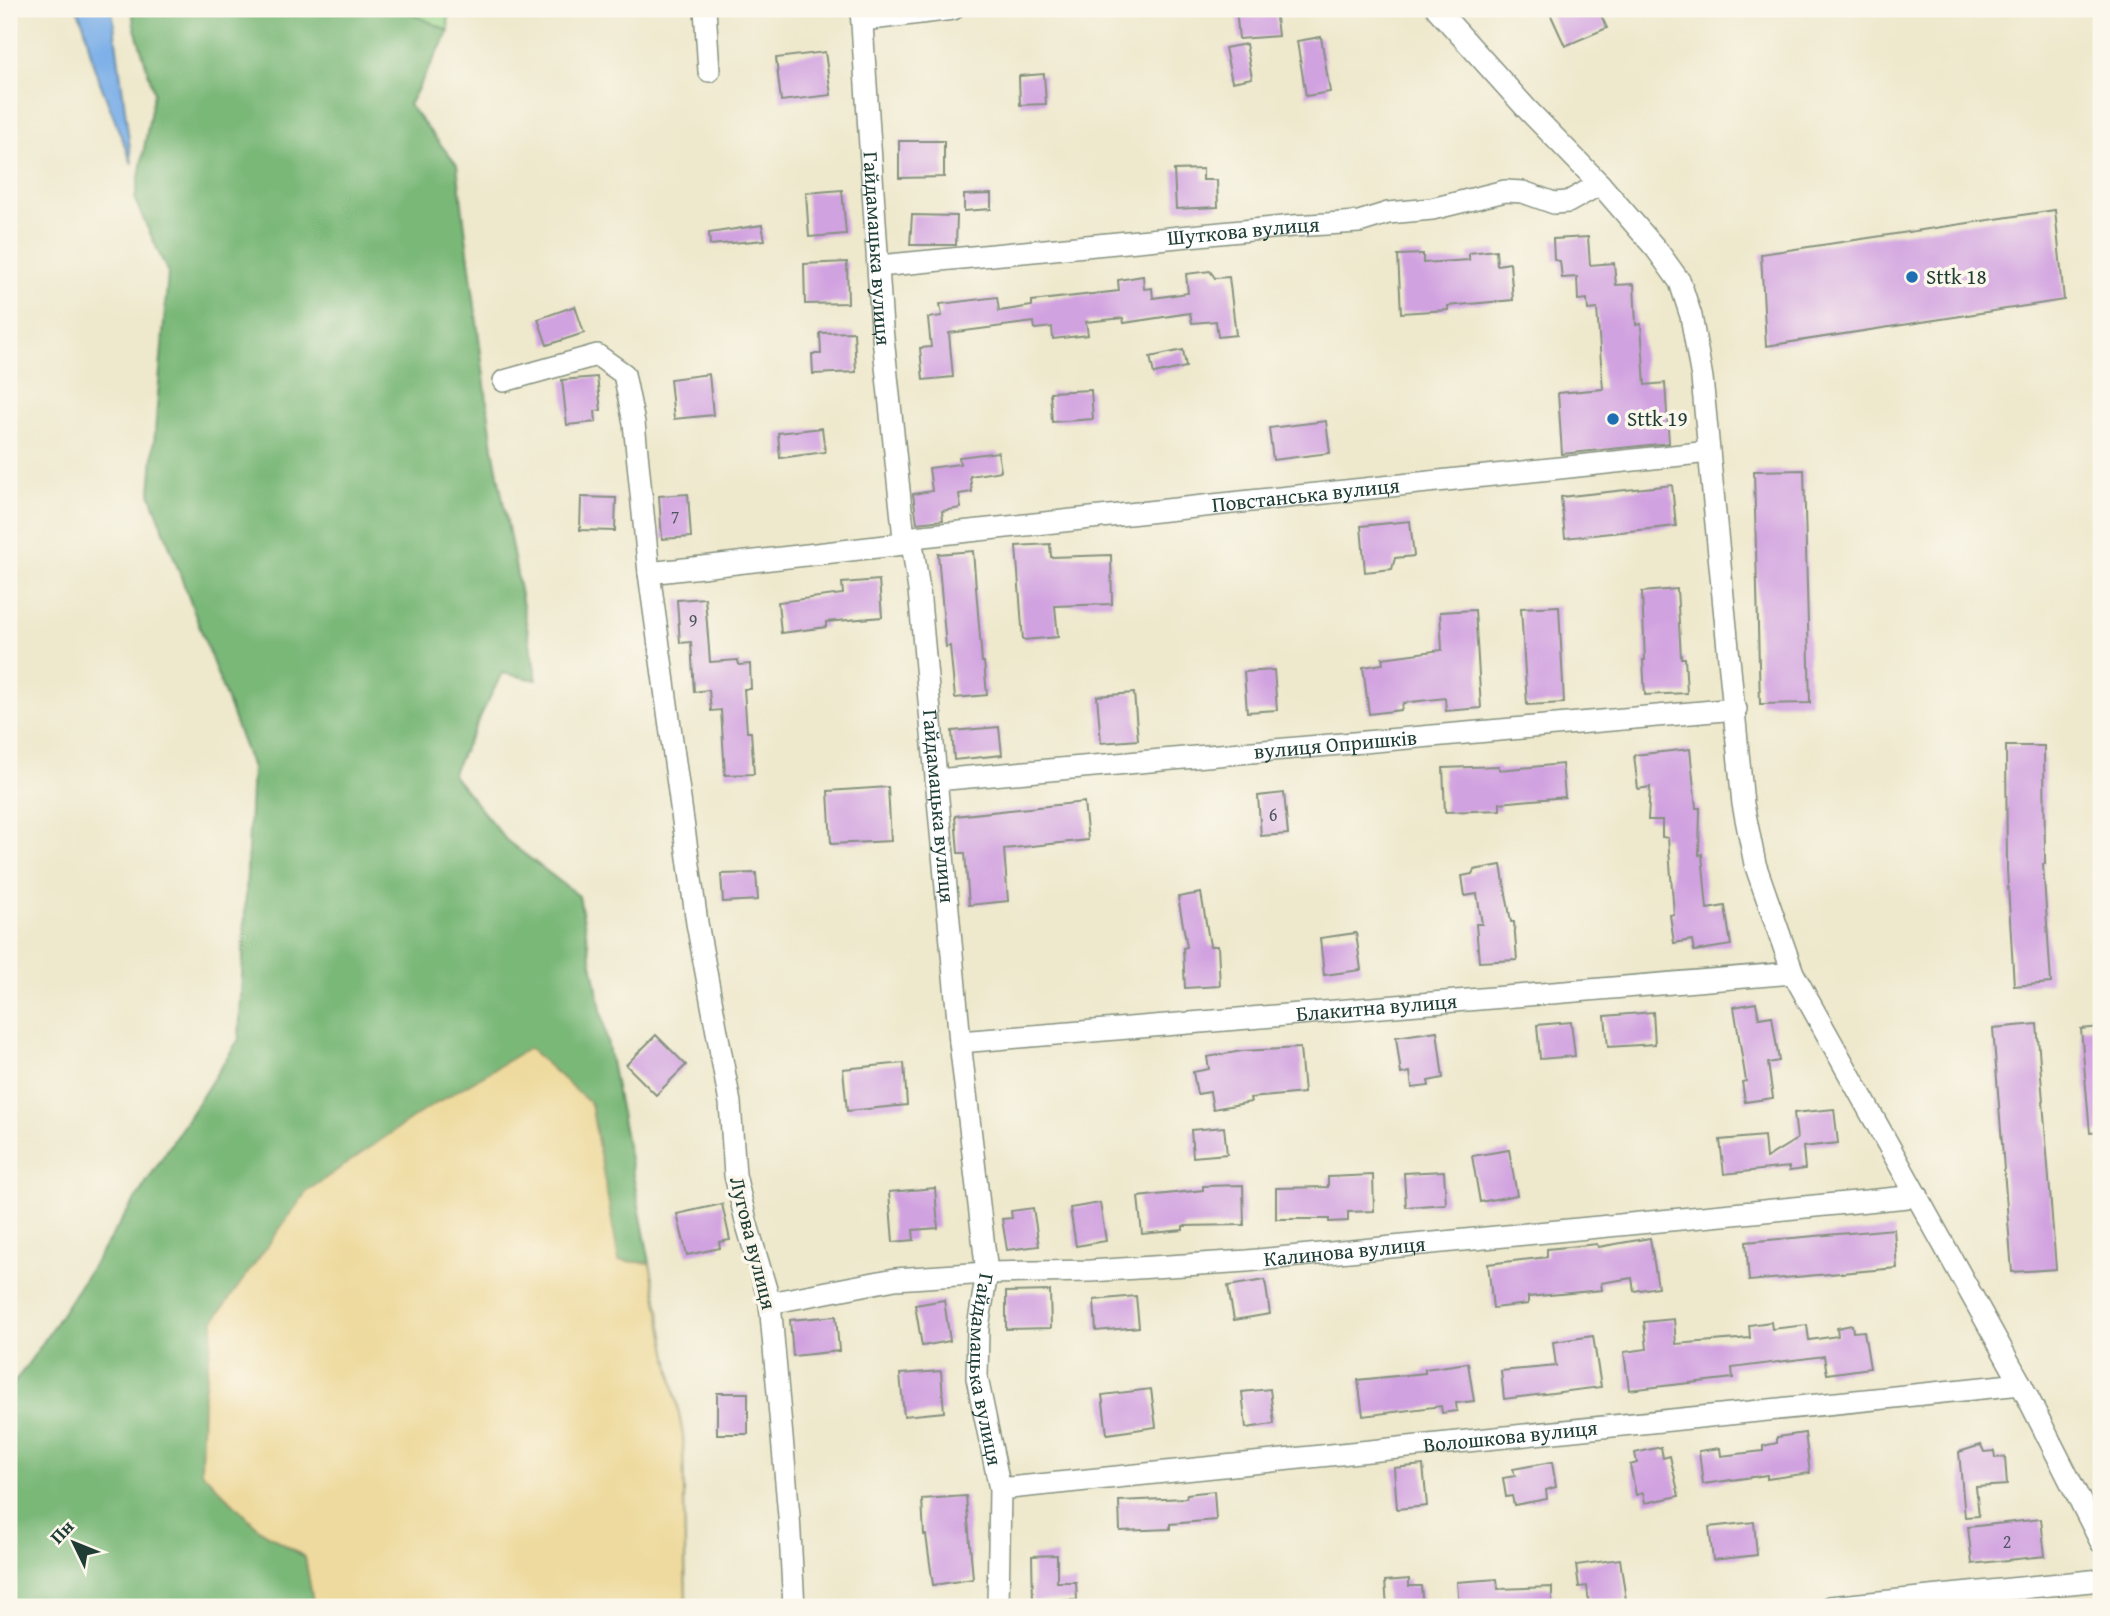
<svg xmlns="http://www.w3.org/2000/svg" width="2110" height="1616" viewBox="0 0 2110 1616" font-family="'Gentium Book Plus',serif">
	<style>
		.green { fill: #99d78c; stroke: #5c8a60; stroke-width: 2 }
		.forest { fill: #7ab878; stroke: #4c7a56; stroke-width: 2 }
		.sand { fill: #eeda9e; stroke: #868c69; stroke-width: 2 }
		.water { fill: #7bafe8; stroke: #4d768e; stroke-width: 2 }
		.building { fill: #d1a2e0 }
		.lines { fill: none; stroke-linecap: round; stroke-linejoin: round }
		.street-casing { stroke: #869280; stroke-width: 24 }
		.street { stroke: #fff; stroke-width: 21 }
		.poi-dot { fill: #1f6fb2; stroke: #fbf7ec; stroke-width: 2.5 }
		.labels { text-anchor: middle; stroke-width: 7; stroke-linejoin: round; paint-order: stroke }
		.number-label { font-size: 18px; fill: #4c565f }
		.street-label { font-size: 21px; fill: #1f3d34; stroke: #fbf7ec }
		.poi-label { font-size: 21px; fill: #1f3d34; stroke: #fbf7ec; text-anchor: start }
	</style>
	<rect width="100%" height="100%" fill="#fbf7ec"/>
	<filter id="ink" filterUnits="userSpaceOnUse"><feTurbulence type="fractalNoise" baseFrequency=".0143" numOctaves="2"/><feDisplacementMap in="SourceGraphic" scale="14" xChannelSelector="R" yChannelSelector="G"/><feConvolveMatrix kernelMatrix="1 2 1 2 8 2 1 2 1" color-interpolation-filters="sRGB"/></filter>
	<filter id="wash" filterUnits="userSpaceOnUse"><feTurbulence type="fractalNoise" baseFrequency=".00686" numOctaves="4" result="noise"/><feDisplacementMap in="SourceGraphic" scale="28" xChannelSelector="R" yChannelSelector="G"/><feGaussianBlur stdDeviation="1.57" result="paint"/><feColorMatrix in="noise" values="0 0 0 0 0 0 0 0 0 0 0 0 0 0 0 0 0 1.4 0 .05"/><feComposite in="paint" operator="in"/></filter>
	<g filter="url(#wash)">
		<rect width="100%" height="100%" fill="#eee8cc"/>
		<!-- green -->
		<polygon class="green" points="408,9 447,9 449,31 410,13"/>
		<!-- forest -->
		<polygon class="forest" points="132,9 408,9 410,13 449,31 409,105 457,165 493,448 537,680 502,673 452,774 506,840 579,896 650,1263 619,1261 591,1104 214,1320 203,1401 201,1471 259,1529 305,1558 314,1607 9,1607 9,1390 40,1347 239,1039 252,768 150,493 168,273 135,200 154,92 134,25"/>
		<!-- sand -->
		<polygon class="sand" points="529,1048 591,1104 619,1261 650,1263 683,1435 686,1607 314,1607 305,1557 259,1529 201,1471 203,1401 214,1320 307,1191 420,1113"/>
		<!-- water -->
		<polygon class="water" points="77,9 112,9 132,164 94,67 84,25"/>
		<g id="blocks">
			<!-- building -->
			<g class="building">
				<polygon points="1236,9 1275,9 1278,36 1239,39"/>
				<polygon points="1548,9 1598,9 1607,28 1565,46"/>
				<polygon points="1321,37 1330,92 1306,96 1297,41"/>
				<polygon points="1246,44 1252,78 1232,82 1225,48"/>
				<polygon points="825,52 831,95 781,101 776,58"/>
				<polygon points="1044,74 1046,104 1020,105 1019,76"/>
				<polygon points="899,141 944,141 944,177 899,178"/>
				<polygon points="1203,169 1203,180 1217,180 1218,207 1176,209 1174,170"/>
				<polygon points="842,190 846,234 809,237 806,193"/>
				<polygon points="991,194 991,209 964,211 964,195"/>
				<polygon points="2055,210 2064,300 1766,346 1761,254"/>
				<polygon points="912,215 957,216 956,245 910,245"/>
				<polygon points="762,225 765,240 710,245 709,233"/>
				<polygon points="1588,237 1590,265 1614,263 1616,285 1634,284 1636,325 1641,324 1645,385 1665,383 1669,443 1562,454 1558,393 1603,389 1597,309 1588,310 1587,299 1578,300 1577,277 1562,278 1560,261 1554,260 1553,239"/>
				<polygon points="1496,250 1497,265 1510,263 1513,300 1448,306 1448,310 1401,313 1398,255 1423,254 1423,263 1469,260 1469,253"/>
				<polygon points="847,262 848,303 805,304 804,264"/>
				<polygon points="1210,271 1215,278 1229,277 1236,335 1218,337 1216,321 1192,323 1190,313 1124,323 1123,318 1086,322 1088,335 1053,339 1052,327 1035,329 1034,322 949,333 953,377 923,380 920,348 931,347 928,318 942,316 940,304 997,297 999,311 1032,306 1032,301 1119,291 1118,280 1143,276 1144,289 1152,288 1153,298 1188,293 1186,274"/>
				<polygon points="575,306 584,333 547,345 538,319"/>
				<polygon points="854,332 856,372 813,374 812,354 821,354 820,333"/>
				<polygon points="1183,350 1186,367 1154,374 1150,357"/>
				<polygon points="709,374 713,415 674,419 670,379"/>
				<polygon points="597,377 601,410 595,411 596,422 567,425 562,380"/>
				<polygon points="1091,390 1093,419 1052,422 1050,392"/>
				<polygon points="1326,421 1330,453 1273,460 1269,428"/>
				<polygon points="822,428 825,452 780,458 778,433"/>
				<polygon points="998,452 1001,471 970,476 972,492 959,494 961,508 942,511 943,520 917,523 913,494 932,491 929,468 960,464 959,457"/>
				<polygon points="1804,470 1810,703 1760,704 1754,471"/>
				<polygon points="1672,485 1676,526 1565,538 1561,497"/>
				<polygon points="688,494 691,537 662,539 659,496"/>
				<polygon points="581,497 616,498 615,531 580,530"/>
				<polygon points="1410,521 1414,556 1395,558 1392,569 1365,572 1361,526"/>
				<polygon points="1050,544 1051,557 1111,555 1112,604 1055,606 1058,637 1023,640 1016,546"/>
				<polygon points="973,551 982,662 984,662 987,695 955,698 950,646 946,647 938,554"/>
				<polygon points="879,580 882,617 826,622 826,627 781,633 778,602 843,594 842,583"/>
				<polygon points="1677,589 1681,658 1685,658 1687,693 1645,695 1643,660 1645,660 1642,592"/>
				<polygon points="705,598 710,662 738,660 739,665 750,664 751,689 744,689 747,732 751,732 754,774 725,775 721,710 711,711 709,690 694,692 691,642 680,643 677,600"/>
				<polygon points="1559,606 1564,703 1527,705 1521,608"/>
				<polygon points="1475,610 1481,708 1446,711 1445,698 1403,703 1401,710 1369,714 1363,667 1383,664 1382,658 1442,650 1440,612"/>
				<polygon points="1274,670 1277,710 1247,712 1244,672"/>
				<polygon points="1134,693 1138,740 1101,743 1097,696"/>
				<polygon points="999,727 1002,755 954,760 952,731"/>
				<polygon points="2006,746 2044,746 2045,864 2043,864 2051,983 2014,986 2007,869"/>
				<polygon points="1690,749 1696,808 1700,808 1699,855 1702,854 1707,909 1725,906 1731,945 1694,951 1692,940 1674,943 1670,915 1674,914 1668,838 1662,837 1662,820 1648,820 1650,787 1638,789 1634,755"/>
				<polygon points="1562,764 1565,797 1500,803 1500,810 1445,812 1443,768 1499,766 1499,770"/>
				<polygon points="888,787 891,841 831,844 828,791"/>
				<polygon points="1284,793 1288,834 1261,836 1258,796"/>
				<polygon points="1084,802 1088,840 1004,849 1008,901 969,905 965,853 958,853 955,816"/>
				<polygon points="1501,865 1511,922 1514,922 1517,960 1479,962 1476,924 1482,924 1477,894 1465,896 1462,876 1472,874 1474,870"/>
				<polygon points="756,873 758,900 723,902 721,874"/>
				<polygon points="1201,893 1210,946 1218,946 1220,986 1185,988 1183,948 1187,947 1178,897"/>
				<polygon points="1356,933 1361,970 1324,975 1320,938"/>
				<polygon points="1756,1003 1759,1018 1772,1016 1779,1061 1768,1063 1773,1098 1745,1102 1742,1082 1746,1081 1734,1007"/>
				<polygon points="1653,1012 1655,1044 1608,1047 1605,1016"/>
				<polygon points="1571,1022 1575,1056 1540,1059 1537,1025"/>
				<polygon points="2037,1024 2056,1269 2012,1272 1993,1028"/>
				<polygon points="2101,1027 2101,1132 2090,1133 2081,1029"/>
				<polygon points="1437,1031 1443,1078 1428,1081 1429,1086 1412,1088 1410,1072 1401,1074 1396,1037"/>
				<polygon points="656,1035 686,1065 656,1095 626,1065"/>
				<polygon points="1300,1048 1304,1093 1250,1098 1251,1102 1213,1109 1210,1092 1197,1094 1193,1072 1209,1069 1207,1057 1242,1051"/>
				<polygon points="904,1063 907,1105 847,1111 843,1069"/>
				<polygon points="1834,1109 1838,1143 1803,1147 1805,1169 1789,1171 1789,1167 1724,1174 1720,1140 1764,1136 1766,1158 1797,1139 1794,1113"/>
				<polygon points="1224,1127 1227,1154 1193,1157 1191,1130"/>
				<polygon points="1509,1150 1517,1195 1480,1202 1472,1156"/>
				<polygon points="1444,1171 1446,1204 1406,1207 1404,1173"/>
				<polygon points="1373,1175 1374,1211 1348,1212 1348,1221 1329,1222 1329,1219 1276,1219 1276,1188 1328,1187 1328,1177"/>
				<polygon points="1243,1185 1244,1225 1183,1226 1183,1230 1142,1234 1138,1197 1203,1190 1203,1186"/>
				<polygon points="935,1188 938,1228 913,1230 914,1240 893,1242 889,1192"/>
				<polygon points="1100,1203 1106,1241 1076,1246 1070,1208"/>
				<polygon points="722,1204 730,1240 719,1242 720,1248 687,1255 677,1214"/>
				<polygon points="1033,1208 1039,1246 1007,1250 1002,1219 1012,1218 1011,1211"/>
				<polygon points="1894,1229 1897,1268 1749,1281 1746,1242"/>
				<polygon points="1650,1238 1658,1287 1634,1291 1632,1278 1601,1283 1602,1290 1528,1297 1528,1304 1493,1308 1488,1264 1547,1257 1547,1249 1597,1244 1598,1247"/>
				<polygon points="1265,1280 1270,1314 1234,1320 1228,1286"/>
				<polygon points="1050,1291 1051,1328 1006,1329 1006,1292"/>
				<polygon points="1136,1296 1139,1327 1096,1331 1094,1300"/>
				<polygon points="944,1300 950,1341 922,1346 915,1305"/>
				<polygon points="836,1316 839,1351 793,1356 790,1320"/>
				<polygon points="1674,1319 1676,1344 1750,1338 1749,1325 1771,1322 1772,1329 1807,1325 1809,1340 1838,1336 1837,1328 1852,1325 1853,1332 1864,1331 1870,1368 1827,1374 1824,1356 1732,1368 1733,1378 1629,1390 1624,1352 1647,1349 1644,1322"/>
				<polygon points="1593,1336 1601,1387 1504,1399 1501,1371 1556,1366 1553,1342"/>
				<polygon points="1468,1363 1474,1401 1456,1403 1457,1411 1442,1413 1441,1406 1363,1416 1358,1380 1425,1373 1425,1369"/>
				<polygon points="941,1371 944,1412 904,1416 900,1374"/>
				<polygon points="1151,1389 1156,1427 1107,1434 1102,1395"/>
				<polygon points="1270,1389 1274,1424 1246,1428 1242,1392"/>
				<rect x="717" y="1393" width="31" height="41"/>
				<polygon points="1805,1433 1810,1473 1767,1479 1767,1475 1703,1484 1699,1451 1720,1448 1721,1456 1763,1451 1763,1446 1777,1443 1777,1437"/>
				<polygon points="1981,1445 1984,1452 1994,1451 1995,1458 2005,1457 2007,1485 1976,1487 1979,1516 1965,1517 1959,1452"/>
				<polygon points="1661,1447 1663,1458 1670,1456 1679,1496 1645,1503 1643,1493 1636,1495 1630,1465 1637,1463 1635,1453"/>
				<polygon points="1552,1462 1556,1487 1546,1490 1547,1499 1514,1505 1512,1496 1506,1497 1503,1478 1515,1476 1513,1469"/>
				<polygon points="1423,1465 1427,1506 1397,1509 1394,1468"/>
				<polygon points="1214,1491 1216,1520 1170,1524 1170,1529 1120,1531 1119,1501 1186,1498 1187,1494"/>
				<polygon points="966,1496 973,1579 933,1585 926,1535 924,1535 922,1499"/>
				<polygon points="2041,1519 2045,1556 1972,1564 1968,1527"/>
				<polygon points="1754,1522 1757,1555 1713,1560 1709,1527"/>
				<polygon points="1057,1555 1057,1582 1076,1582 1077,1600 1033,1601 1032,1556"/>
				<polygon points="1620,1559 1626,1600 1589,1605 1587,1586 1579,1587 1576,1565"/>
				<polygon points="1409,1579 1409,1586 1421,1586 1423,1607 1387,1607 1385,1581"/>
				<polygon points="1497,1579 1498,1589 1552,1587 1552,1607 1459,1607 1457,1582"/>
			</g>
		</g>
	</g>
	<g filter="url(#ink)">
		<use href="#blocks" fill-opacity="0" stroke="#869280" stroke-width="2"/>
		<g class="lines">
			<defs>
				<g id="street">
					<polyline points="705,9 709,71"/>
					<path id="s1" d="M 861,9 L 882,328 L 904,538 L 912,543 L 919,590 L 960,1042 L 987,1273 L 978,1327 L 977,1378 L 1000,1489 L 998,1607"/>
					<polyline points="1437,9 1526,108 1600,184 1657,250 1680,282 1691,316 1702,378 1743,804 1755,864 1793,973 2021,1384 2101,1542"/>
					<polyline points="863,20 953,9"/>
					<path id="s2" d="M 879,266 L 1293,226 L 1359,222 L 1388,213 L 1432,209 L 1505,191 L 1523,192 L 1554,203 L 1568,202 L 1600,184"/>
					<polyline points="504,381 597,355 624,374 634,423 649,573"/>
					<path id="s3" d="M 904,538 L 1709,452"/>
					<path id="s4" d="M 936,780 L 1736,709"/>
					<path id="s5" d="M 960,1042 L 1793,973"/>
					<path id="s6" d="M 770,1303 L 895,1279 L 987,1273 L 1090,1271 L 1247,1261 L 1918,1196"/>
					<path id="s7" d="M 1000,1489 L 2021,1384"/>
					<polyline points="794,1607 789,1516 770,1303 747,1225 735,1175 730,1103 697,923 649,573 912,543"/>
					<polyline points="1830,1607 2101,1580"/>
				</g>
			</defs>
			<!-- street casing -->
			<use href="#street" class="street-casing"/>
			<!-- street -->
			<use href="#street" class="street"/>
		</g>
	</g>
	<!-- markers -->
	<g class="poi-dot">
		<circle cx="1912" cy="277" r="7"/>
		<circle cx="1613" cy="419" r="7"/>
	</g>
	<g class="labels">
		<!-- number labels -->
		<g class="number-label">
			<text x="675" y="523">7</text>
			<text x="693" y="627">9</text>
			<text x="1273" y="821">6</text>
			<text x="2007" y="1548">2</text>
		</g>
		<!-- street labels -->
		<g class="street-label">
			<text dy="7" stroke="none"><textPath href="#s2" startOffset="366">Шуткова вулиця</textPath></text>
			<text dy="7" stroke="none"><textPath href="#s1" startOffset="240">Гайдамацька вулиця</textPath></text>
			<text dy="7" stroke="none"><textPath href="#s3" startOffset="404">Повстанська вулиця</textPath></text>
			<text dy="7" stroke="none"><textPath href="#s4" startOffset="401">вулиця Опришків</textPath></text>
			<text dy="7" stroke="none"><textPath href="#s1" startOffset="805">Гайдамацька вулиця</textPath></text>
			<text dy="7" stroke="none"><textPath href="#s5" startOffset="418">Блакитна вулиця</textPath></text>
			<text transform="translate(753 1243) rotate(76)" y="7">Лугова вулиця</text>
			<text dy="7" stroke="none"><textPath href="#s6" startOffset="578">Калинова вулиця</textPath></text>
			<text dy="7" stroke="none"><textPath href="#s1" startOffset="1372">Гайдамацька вулиця</textPath></text>
			<text dy="7" stroke="none"><textPath href="#s7" startOffset="513">Волошкова вулиця</textPath></text>
		</g>
		<!-- poi labels -->
		<g class="poi-label">
			<text x="1926" y="284">Sttk 18</text>
			<text x="1627" y="426">Sttk 19</text>
		</g>
	</g>
	<!-- margin -->
	<rect width="2110" height="1616" fill="none" stroke="#fbf7ec" stroke-width="35"/>
	<!-- north arrow -->
	<g transform="translate(74 1543) rotate(313)" stroke="#fbf7ec" stroke-width="5" paint-order="stroke">
	<path d="M0-5L12 26L0 18L-12 26Z" fill="#1f3d34"/>
	<text y="-10" font-size="19" font-weight="bold" text-anchor="middle" fill="#1f3d34">Пн</text>
	</g>
</svg>
